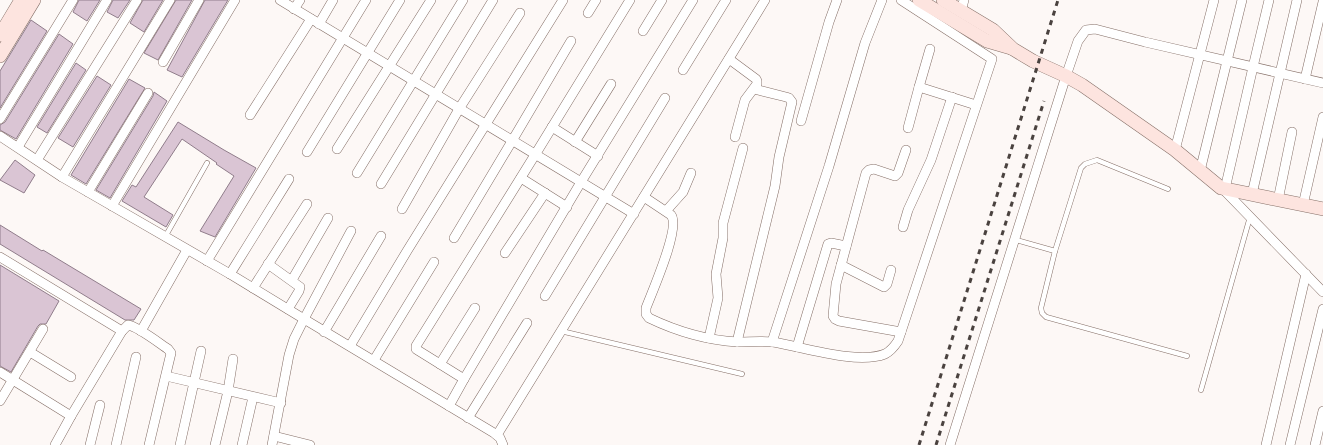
<svg xmlns="http://www.w3.org/2000/svg" width="1323" height="445" viewBox="0 0 1323 445" font-family="'Sofia Sans Condensed',sans-serif">
	<style>
		.building { fill: #dac5d4; stroke: #907d8b }
		.lines { fill: none; stroke-linecap: round; stroke-linejoin: round }
		.lane-casing { stroke: #856f67; stroke-width: 5.5 }
		.street-casing { stroke: #856f67; stroke-width: 10 }
		.secondary-casing { stroke: #856f67; stroke-width: 14 }
		.lane { stroke: #fff; stroke-width: 4.5 }
		.street { stroke: #fff; stroke-width: 9 }
		.secondary { stroke: #fde4df; stroke-width: 13 }
		.rail { stroke: #4a423f; stroke-width: 3; stroke-dasharray: 5 5; stroke-linecap: butt }
	</style>
	<rect width="100%" height="100%" fill="#fdf8f6"/>
	<!-- building -->
	<g class="building">
		<polygon points="79,0 100,0 87,21 73,12"/>
		<polygon points="113,0 130,0 118,18 107,12"/>
		<polygon points="143,0 163,0 144,32 130,23"/>
		<polygon points="176,0 192,0 158,60 144,53"/>
		<polygon points="205,0 228,0 182,77 167,70"/>
		<polygon points="31,20 47,31 0,108 0,71"/>
		<polygon points="59,34 73,44 16,139 0,130 0,125 5,122"/>
		<polygon points="76,63 86,70 47,133 37,127"/>
		<polygon points="97,76 111,85 73,147 58,138"/>
		<polygon points="129,79 145,88 86,184 71,175"/>
		<polygon points="154,92 167,101 110,198 96,190 153,96"/>
		<polygon points="178,122 224,150 256,168 215,237 200,231 234,176 216,164 217,163 182,139 144,197 173,215 166,227 122,201 132,185 136,187"/>
		<polygon points="15,160 35,175 24,193 0,180"/>
		<polygon points="0,225 42,251 43,250 141,309 134,320 125,320 0,244"/>
		<polygon points="0,265 59,301 46,324 40,324 38,326 11,372 0,366"/>
	</g>
	<g class="lines">
		<defs>
			<g id="lane">
				<polyline points="165,237 207,163"/>
				<polyline points="1016,240 1055,251 1041,308 1042,313 1046,317 1187,356"/>
				<polyline points="1055,251 1081,168 1085,164 1097,160 1168,189"/>
				<polyline points="561,331 742,374"/>
				<polyline points="1201,390 1250,217"/>
			</g>
			<g id="street">
				<polyline points="280,0 634,214"/>
				<polyline points="294,9 300,0"/>
				<polyline points="961,11 964,0"/>
				<polyline points="588,13 596,0"/>
				<polyline points="319,24 333,0"/>
				<polyline points="643,31 662,0"/>
				<polyline points="729,59 756,79 757,81 757,84 745,100 735,137"/>
				<polyline points="163,62 199,0"/>
				<polyline points="683,70 726,0"/>
				<polyline points="1305,79 1323,2"/>
				<polyline points="919,87 930,49"/>
				<polyline points="250,115 311,19"/>
				<polyline points="0,119 73,0"/>
				<polyline points="801,121 829,22 837,0"/>
				<polyline points="552,127 598,156"/>
				<polyline points="908,128 919,87 976,105"/>
				<polyline points="0,136 62,177 230,274 304,319 294,339 289,355 272,445"/>
				<polyline points="575,142 611,84"/>
				<polyline points="18,147 107,0"/>
				<polyline points="337,149 431,0"/>
				<polyline points="1175,150 1214,0"/>
				<polyline points="307,152 400,0"/>
				<polyline points="37,160 137,0"/>
				<polyline points="1200,171 1242,0"/>
				<polyline points="357,173 463,0"/>
				<polyline points="62,177 170,0"/>
				<polyline points="521,178 567,207"/>
				<polyline points="381,184 493,0"/>
				<polyline points="1222,188 1323,292"/>
				<polyline points="1225,189 1253,67 1269,0"/>
				<polyline points="88,192 148,93"/>
				<polyline points="1252,194 1297,0"/>
				<path d="M 644,197 L 671,215 C 681,227 652,292 646,308 L 646,314 L 649,318 C 676,331 706,340 737,342 C 749,342 761,341 773,342 C 803,347 857,365 885,354 C 891,351 894,347 898,341 L 992,59 L 901,0"/>
				<polyline points="1278,200 1292,132"/>
				<polyline points="1303,205 1323,117"/>
				<polyline points="112,206 235,0"/>
				<polyline points="402,209 459,109 520,13"/>
				<polyline points="666,211 683,192 691,173"/>
				<polyline points="903,227 908,210 931,160 952,97"/>
				<polyline points="351,231 304,319 494,433 500,438 503,445"/>
				<polyline points="454,238 512,141 571,41"/>
				<polyline points="505,253 545,193"/>
				<polyline points="0,257 122,331"/>
				<polyline points="207,261 366,0"/>
				<polyline points="268,264 300,287 299,291 288,309"/>
				<polyline points="841,265 884,287 887,284 891,270"/>
				<polyline points="230,274 289,179"/>
				<polyline points="292,280 328,218"/>
				<polyline points="253,288 307,204"/>
				<polyline points="545,296 665,98"/>
				<polyline points="141,331 187,250"/>
				<polyline points="324,332 381,236"/>
				<polyline points="901,332 839,321 835,319 833,316 836,284 866,173 869,170 874,169 895,176 898,173 906,150"/>
				<polyline points="709,338 718,298 716,274 723,238 723,223 743,148"/>
				<polyline points="737,342 775,186 779,157 792,102 789,98 786,97 754,89"/>
				<polyline points="772,342 829,166 865,43 882,0"/>
				<polyline points="350,346 407,251 563,0"/>
				<polyline points="797,347 828,244 831,243 846,246"/>
				<polyline points="30,352 71,377"/>
				<polyline points="374,360 434,262"/>
				<polyline points="440,364 475,308"/>
				<polyline points="0,372 71,416"/>
				<polyline points="166,376 281,403"/>
				<polyline points="464,379 419,351 416,349 416,346 538,150 630,0"/>
				<polyline points="0,401 43,329"/>
				<polyline points="449,406 464,379 581,182 693,0"/>
				<polyline points="468,418 527,323"/>
				<polyline points="497,435 765,0"/>
				<polyline points="274,436 310,445"/>
				<path d="M 55,445 L 71,416 L 122,331 L 128,325 C 137,326 159,343 168,349 L 171,353 L 149,445"/>
				<polyline points="90,445 100,405"/>
				<polyline points="116,445 136,357"/>
				<polyline points="180,445 201,351"/>
				<polyline points="215,445 228,391 233,359"/>
				<polyline points="242,445 253,397"/>
				<polyline points="950,445 1066,76 1078,41 1086,30 1095,29 1145,42 1323,83"/>
				<polyline points="1266,445 1306,274"/>
				<polyline points="1290,445 1323,309"/>
				<polyline points="1315,445 1323,411"/>
			</g>
			<g id="secondary">
				<polyline points="919,0 987,41 1011,48"/>
				<polyline points="943,0 993,30 1013,49 1033,61 1066,76 1082,85 1175,150 1221,188 1323,209"/>
				<polyline points="0,35 21,0"/>
				<polyline points="0,56 34,0"/>
			</g>
		</defs>
		<!-- lane casing -->
		<use href="#lane" class="lane-casing"/>
		<!-- street casing -->
		<use href="#street" class="street-casing"/>
		<!-- secondary casing -->
		<use href="#secondary" class="secondary-casing"/>
		<!-- lane -->
		<use href="#lane" class="lane"/>
		<!-- street -->
		<use href="#street" class="street"/>
		<!-- secondary -->
		<use href="#secondary" class="secondary"/>
		<!-- rail -->
		<g class="rail">
			<polyline points="919,445 1058,0"/>
			<polyline points="936,445 1044,101"/>
		</g>
	</g>
</svg>
